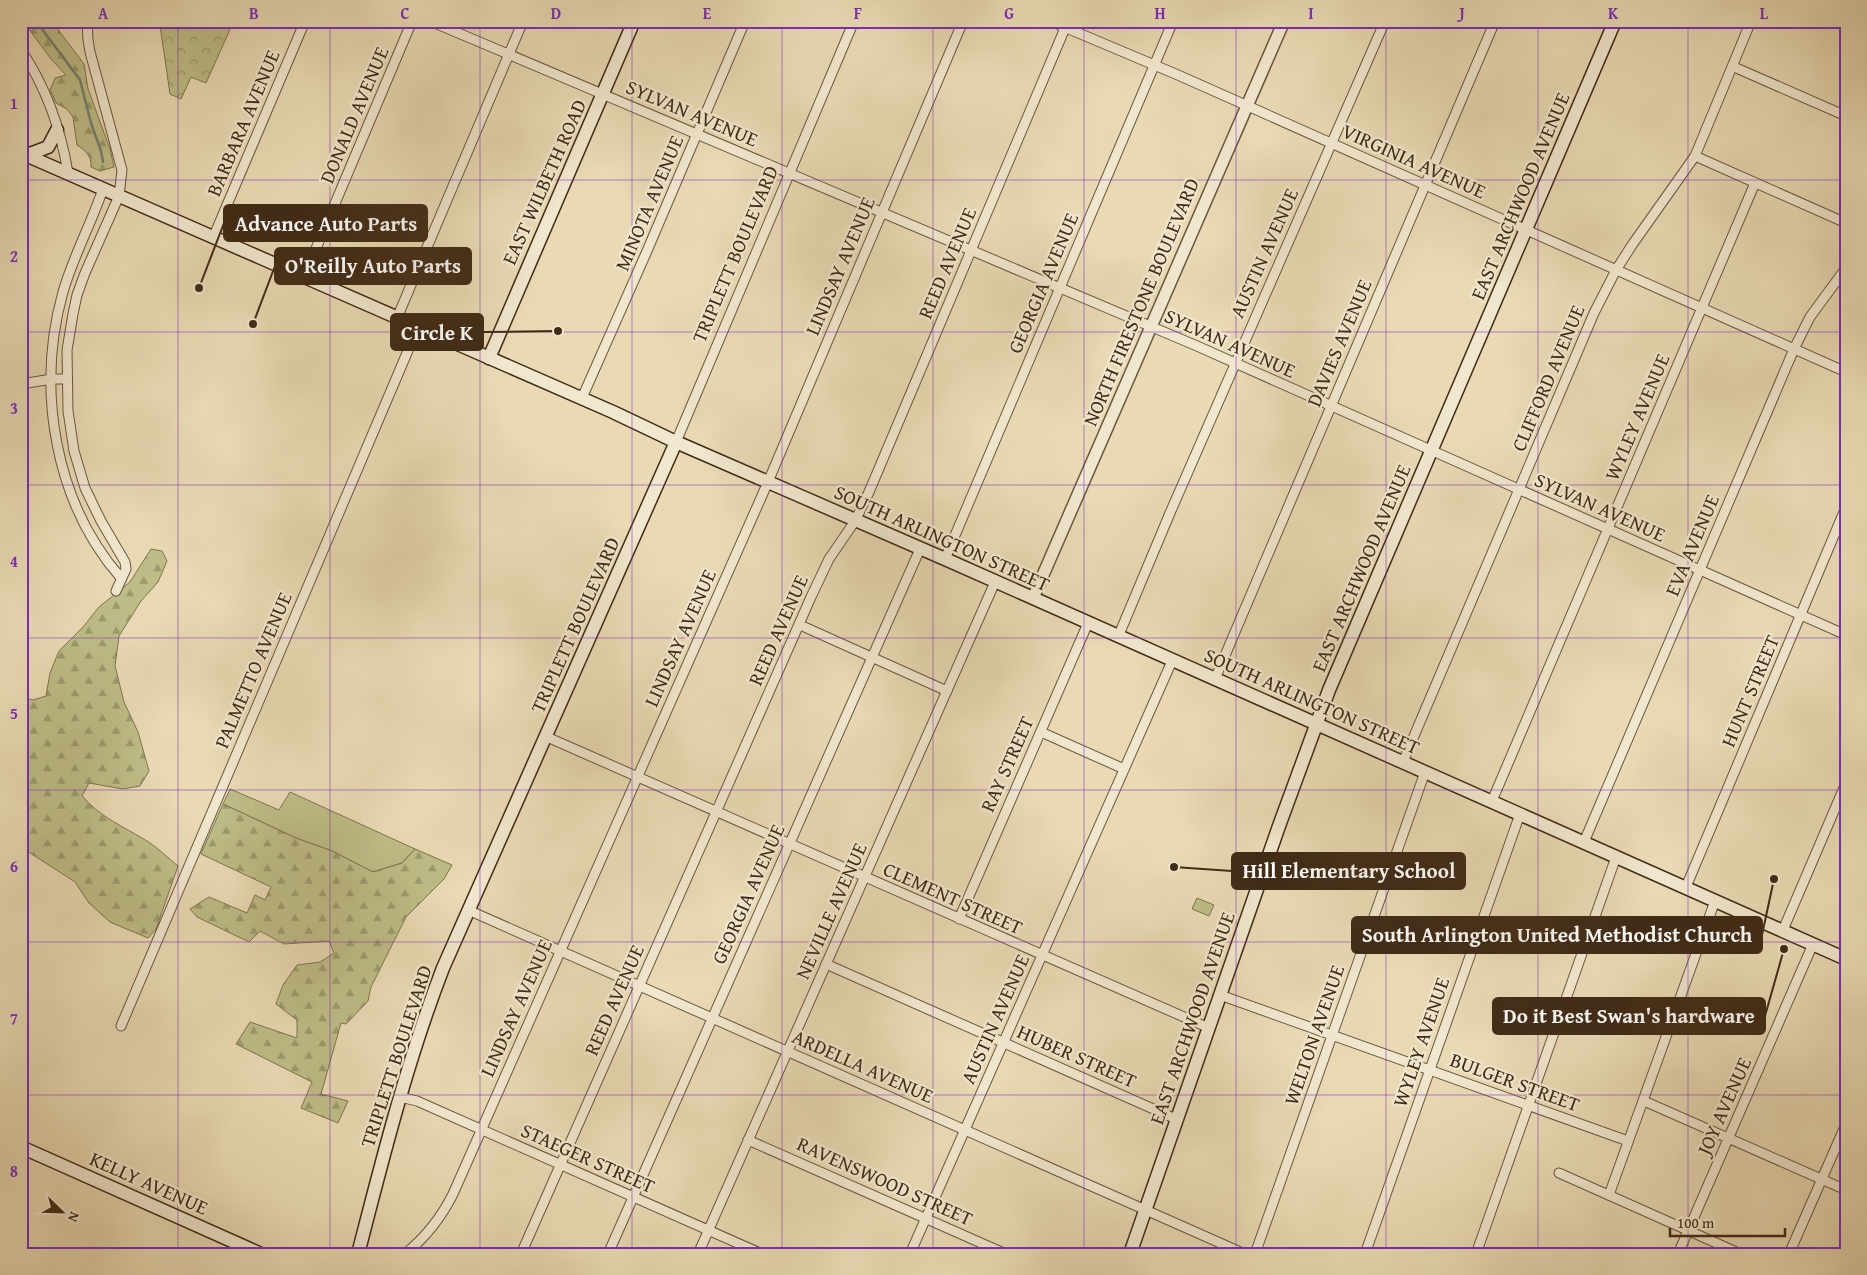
<svg xmlns="http://www.w3.org/2000/svg" width="1867" height="1275" viewBox="0 0 1867 1275" font-family="'Gentium Book Plus',serif">
	<style>
		.green { fill: #bebd87; stroke: #7f744e }
		.forest { fill: url(#forest-firs); stroke: #7f744e }
		.park { fill: url(#park-crowns); stroke: #7f744e }
		.lines { fill: none; stroke-linecap: round; stroke-linejoin: round }
		.stream { stroke: #748172; stroke-width: 2.5 }
		.minor-casing { stroke: #6a573e; stroke-width: 11 }
		.tertiary-casing { stroke: #6a573e; stroke-width: 14 }
		.secondary-casing { stroke: #402b16; stroke-width: 15 }
		.minor { stroke: #f1e7ce; stroke-width: 9 }
		.tertiary { stroke: #f1e7ce; stroke-width: 11 }
		.secondary { stroke: #f1e7ce; stroke-width: 12 }
		.grid { fill: none; stroke: #7b2cbf; stroke-width: 1; stroke-opacity: 0.55 }
		.labels { text-anchor: middle; stroke-width: 4.5; stroke-linejoin: round; paint-order: stroke }
		.street-label { font-size: 20px; fill: #402b16; stroke: #f1e7ce }
		.leader { fill: none; stroke: #402b16; stroke-width: 2 }
		.callout-dot { fill: #402b16; stroke: #f1e7ce; stroke-width: 2 }
		.callout { fill: #402b16; stroke: #402b16; stroke-width: 2 }
		.callout-label { font-size: 21px; text-anchor: middle; font-weight: bold; fill: #fff }
		.neatline { fill: none; stroke: #7b2cbf; stroke-width: 2 }
		.grid-label { font-size: 16px; text-anchor: middle; font-weight: bold; fill: #7b2cbf }
	</style>
	<defs>
		<pattern id="forest-firs" width="22" height="20" patternUnits="userSpaceOnUse" patternTransform="scale(1.25)"><rect width="22" height="20" fill="#bebd87"/><path d="M5 1l3.5 6h-7zM16 11l3.5 6h-7z" fill="#9c9a6d"/></pattern>
		<pattern id="park-crowns" width="20" height="18" patternUnits="userSpaceOnUse" patternTransform="scale(1.25)"><rect width="20" height="18" fill="#bebd87"/><path d="M2 6a3 3 0 1 1 6 0M12 15a3 3 0 1 1 6 0" fill="none" stroke="#9c9a6d"/></pattern>
	</defs>
	<rect width="100%" height="100%" fill="#e9dab4"/>
	<filter id="stains"><feTurbulence type="fractalNoise" baseFrequency=".004" numOctaves="4"/><feColorMatrix values="0 0 0 0 .2 0 0 0 0 .09 0 0 0 0 .02 0 0 0 .5 -.17"/></filter>
	<radialGradient id="worn" r=".72"><stop offset=".6" stop-color="#630" stop-opacity="0"/><stop offset="1" stop-color="#630" stop-opacity=".3"/></radialGradient>
	<!-- green -->
	<g class="green">
		<polygon points="230,789 279,810 290,792 415,849 402,863 373,872 332,851 296,838 223,804"/>
		<polygon points="1197,898 1214,905 1209,916 1192,909"/>
	</g>
	<!-- forest -->
	<g class="forest">
		<path d="M 23,21 L 54,21 L 59,31 L 84,64 L 88,89 L 110,149 L 114,167 L 100,171 L 91,167 C 92,156 85,150 77,145 L 73,117 L 67,109 L 56,103 L 50,90 L 55,78 L 66,75 L 51,59 Z"/>
		<path d="M 151,549 L 162,551 L 167,561 L 158,582 L 141,601 L 119,636 L 115,666 L 124,702 L 138,732 L 149,771 L 140,786 L 123,789 L 89,783 L 82,796 C 100,817 124,827 147,841 C 158,848 168,858 178,866 L 156,929 L 148,938 L 110,922 L 89,903 L 75,882 L 21,847 L 21,697 L 33,700 L 46,696 L 50,673 L 59,651 L 83,627 L 99,607 L 130,582 Z"/>
		<polygon points="223,804 296,838 332,851 373,872 402,863 415,849 452,865 444,879 406,917 371,987 368,1001 346,1024 341,1023 321,1094 348,1101 338,1123 301,1108 312,1082 236,1044 250,1022 297,1038 297,1020 276,1004 283,985 297,965 320,962 334,953 329,941 284,944 260,931 249,942 197,917 190,909 209,897 247,913 255,895 265,900 271,887 201,854"/>
	</g>
	<!-- park -->
	<polygon class="park" points="162,21 223,21 232,25 206,83 191,77 181,99 170,94 160,25"/>
	<g class="lines">
		<!-- stream -->
		<polyline class="stream" points="36,21 80,80 91,123 101,151 103,162"/>
		<defs>
			<g id="minor">
				<polyline points="87,21 88,40 90,52 122,170 119,196 85,273 77,295 73,314 67,350 68,411 74,451 85,488 101,521 125,562 126,569 116,591"/>
				<polyline points="430,21 1197,346 1846,635"/>
				<polyline points="1050,21 1178,75 1846,372"/>
				<path d="M 21,50 C 46,87 61,130 68,173"/>
				<polyline points="1734,67 1846,116"/>
				<polyline points="1695,156 1846,223"/>
				<path d="M 103,189 C 91,224 73,257 63,292 C 36,388 54,502 121,578"/>
				<polyline points="213,238 305,21"/>
				<polyline points="304,277 412,21"/>
				<polyline points="397,318 523,21"/>
				<polyline points="21,384 52,379 66,379"/>
				<polyline points="582,398 647,251 745,21"/>
				<polyline points="676,442 854,21"/>
				<polyline points="945,559 1173,21"/>
				<polyline points="800,625 947,691"/>
				<polyline points="1118,637 1170,513 1385,21"/>
				<polyline points="1215,679 1495,21"/>
				<polyline points="1041,732 1124,769"/>
				<polyline points="547,737 1209,1028"/>
				<polyline points="1403,762 1594,313 1616,270 1632,245 1695,156 1751,21"/>
				<polyline points="1492,801 1755,183"/>
				<polyline points="1584,842 1794,349 1810,317 1846,268"/>
				<polyline points="1686,887 1846,507"/>
				<polyline points="468,910 1245,1254"/>
				<polyline points="959,919 1088,623"/>
				<polyline points="1783,930 1846,783"/>
				<polyline points="826,964 1176,1119"/>
				<polyline points="1220,995 1628,1141"/>
				<polyline points="121,1026 418,327"/>
				<polyline points="400,1097 417,1101 762,1254"/>
				<polyline points="1644,1101 1846,1190"/>
				<polyline points="748,1140 1006,1254"/>
				<polyline points="1559,1173 1741,1254"/>
				<polyline points="1609,1195 1715,901"/>
				<path d="M 405,1254 C 426,1237 441,1218 453,1194 L 768,482 L 963,21"/>
				<polyline points="521,1254 811,597 829,559 855,521 869,492 1068,21"/>
				<polyline points="608,1254 920,549"/>
				<polyline points="698,1254 995,582"/>
				<polyline points="910,1254 1172,661"/>
				<polyline points="1255,1254 1425,772"/>
				<polyline points="1365,1254 1520,814"/>
				<polyline points="1476,1254 1616,857"/>
				<polyline points="1678,1254 1813,944"/>
				<polyline points="1789,1254 1846,1124"/>
			</g>
			<polyline id="tertiary" points="1033,598 1284,21"/>
			<g id="secondary">
				<polyline points="21,153 613,412 676,442 945,559 1846,959"/>
				<polyline points="27,155 48,147 57,130"/>
				<polyline points="489,358 634,21"/>
				<polyline points="21,1147 261,1254"/>
				<path d="M 358,1254 C 383,1157 407,1061 443,968 L 676,442"/>
				<polyline points="1130,1254 1279,826 1329,690 1615,21"/>
			</g>
		</defs>
		<!-- minor casing -->
		<use href="#minor" class="minor-casing"/>
		<!-- tertiary casing -->
		<use href="#tertiary" class="tertiary-casing"/>
		<!-- secondary casing -->
		<use href="#secondary" class="secondary-casing"/>
		<!-- minor -->
		<use href="#minor" class="minor"/>
		<!-- tertiary -->
		<use href="#tertiary" class="tertiary"/>
		<!-- secondary -->
		<use href="#secondary" class="secondary"/>
	</g>
	<!-- grid -->
	<path class="grid" d="M 178,21 L 178,1254M 330,21 L 330,1254M 480,21 L 480,1254M 632,21 L 632,1254M 782,21 L 782,1254M 933,21 L 933,1254M 1084,21 L 1084,1254M 1236,21 L 1236,1254M 1386,21 L 1386,1254M 1538,21 L 1538,1254M 1688,21 L 1688,1254M 21,180 L 1846,180M 21,332 L 1846,332M 21,485 L 1846,485M 21,638 L 1846,638M 21,790 L 1846,790M 21,942 L 1846,942M 21,1095 L 1846,1095"/>
	<g class="labels">
		<!-- street labels -->
		<g class="street-label">
			<text transform="translate(692 113) rotate(23)" y="7">SYLVAN AVENUE</text>
			<text transform="translate(354 115) rotate(-67)" y="7">DONALD AVENUE</text>
			<text transform="translate(243 123) rotate(-67)" y="7">BARBARA AVENUE</text>
			<text transform="translate(1414 161) rotate(24)" y="7">VIRGINIA AVENUE</text>
			<text transform="translate(544 182) rotate(-66)" y="7">EAST WILBETH ROAD</text>
			<text transform="translate(1520 196) rotate(-67)" y="7">EAST ARCHWOOD AVENUE</text>
			<text transform="translate(649 203) rotate(-67)" y="7">MINOTA AVENUE</text>
			<text transform="translate(1264 253) rotate(-66)" y="7">AUSTIN AVENUE</text>
			<text transform="translate(735 254) rotate(-67)" y="7">TRIPLETT BOULEVARD</text>
			<text transform="translate(947 263) rotate(-67)" y="7">REED AVENUE</text>
			<text transform="translate(840 266) rotate(-67)" y="7">LINDSAY AVENUE</text>
			<text transform="translate(1043 283) rotate(-67)" y="7">GEORGIA AVENUE</text>
			<text transform="translate(1141 302) rotate(-67)" y="7">NORTH FIRESTONE BOULEVARD</text>
			<text transform="translate(1230 343) rotate(24)" y="7">SYLVAN AVENUE</text>
			<text transform="translate(1339 343) rotate(-67)" y="7">DAVIES AVENUE</text>
			<text transform="translate(1548 378) rotate(-67)" y="7">CLIFFORD AVENUE</text>
			<text transform="translate(1637 417) rotate(-67)" y="7">WYLEY AVENUE</text>
			<text transform="translate(1600 507) rotate(24)" y="7">SYLVAN AVENUE</text>
			<text transform="translate(942 538) rotate(24)" y="7">SOUTH ARLINGTON STREET</text>
			<text transform="translate(1692 545) rotate(-67)" y="7">EVA AVENUE</text>
			<text transform="translate(1361 568) rotate(-67)" y="7">EAST ARCHWOOD AVENUE</text>
			<text transform="translate(575 625) rotate(-66)" y="7">TRIPLETT BOULEVARD</text>
			<text transform="translate(778 630) rotate(-66)" y="7">REED AVENUE</text>
			<text transform="translate(680 638) rotate(-66)" y="7">LINDSAY AVENUE</text>
			<text transform="translate(253 670) rotate(-67)" y="7">PALMETTO AVENUE</text>
			<text transform="translate(1750 691) rotate(-67)" y="7">HUNT STREET</text>
			<text transform="translate(1312 701) rotate(24)" y="7">SOUTH ARLINGTON STREET</text>
			<text transform="translate(1007 764) rotate(-66)" y="7">RAY STREET</text>
			<text transform="translate(748 894) rotate(-66)" y="7">GEORGIA AVENUE</text>
			<text transform="translate(953 898) rotate(24)" y="7">CLEMENT STREET</text>
			<text transform="translate(831 911) rotate(-66)" y="7">NEVILLE AVENUE</text>
			<text transform="translate(614 1000) rotate(-66)" y="7">REED AVENUE</text>
			<text transform="translate(516 1008) rotate(-66)" y="7">LINDSAY AVENUE</text>
			<text transform="translate(1192 1018) rotate(-71)" y="7">EAST ARCHWOOD AVENUE</text>
			<text transform="translate(995 1019) rotate(-66)" y="7">AUSTIN AVENUE</text>
			<text transform="translate(1314 1035) rotate(-71)" y="7">WELTON AVENUE</text>
			<text transform="translate(1421 1042) rotate(-71)" y="7">WYLEY AVENUE</text>
			<text transform="translate(396 1056) rotate(-72)" y="7">TRIPLETT BOULEVARD</text>
			<text transform="translate(1077 1056) rotate(24)" y="7">HUBER STREET</text>
			<text transform="translate(863 1066) rotate(24)" y="7">ARDELLA AVENUE</text>
			<text transform="translate(1515 1082) rotate(20)" y="7">BULGER STREET</text>
			<text transform="translate(1724 1106) rotate(-66)" y="7">JOY AVENUE</text>
			<text transform="translate(588 1158) rotate(24)" y="7">STAEGER STREET</text>
			<text transform="translate(885 1181) rotate(24)" y="7">RAVENSWOOD STREET</text>
			<text transform="translate(149 1183) rotate(24)" y="7">KELLY AVENUE</text>
		</g>
	</g>
	<!-- callouts -->
	<path class="leader" d="M199 288L224 223M253 324L275 266M558 331L483 332M1174 867L1232 871M1774 879L1762 935M1784 949L1765 1016"/>
	<g class="callout-dot">
		<circle cx="199" cy="288" r="5"/>
		<circle cx="253" cy="324" r="5"/>
		<circle cx="558" cy="331" r="5"/>
		<circle cx="1174" cy="867" r="5"/>
		<circle cx="1774" cy="879" r="5"/>
		<circle cx="1784" cy="949" r="5"/>
	</g>
	<g class="callout">
		<rect x="224" y="205" width="203" height="36" rx="5"/>
		<rect x="275" y="248" width="196" height="36" rx="5"/>
		<rect x="391" y="314" width="92" height="36" rx="5"/>
		<rect x="1232" y="853" width="233" height="36" rx="5"/>
		<rect x="1352" y="917" width="410" height="36" rx="5"/>
		<rect x="1493" y="998" width="272" height="36" rx="5"/>
	</g>
	<g class="callout-label">
		<text x="326" y="231">Advance Auto Parts</text>
		<text x="373" y="273">O'Reilly Auto Parts</text>
		<text x="437" y="340">Circle K</text>
		<text x="1349" y="878">Hill Elementary School</text>
		<text x="1557" y="942">South Arlington United Methodist Church</text>
		<text x="1629" y="1023">Do it Best Swan's hardware</text>
	</g>
	<!-- margin -->
	<rect width="1867" height="1275" fill="none" stroke="#e9dab4" stroke-width="55"/>
	<!-- north arrow -->
	<g transform="translate(62 1212) rotate(113)" stroke="#f1e7ce" stroke-width="4" paint-order="stroke">
	<path d="M0-4L9 19L0 12L-9 19Z" fill="#402b16"/>
	<text y="-8" font-size="14" font-weight="bold" text-anchor="middle" fill="#402b16">N</text>
	</g>
	<!-- scale -->
	<path d="M1670 1228v8h115v-8" fill="none" stroke="#402b16" stroke-width="2.5"/>
	<text x="1677" y="1228" font-size="15" fill="#402b16" stroke="#f1e7ce" stroke-width="4" paint-order="stroke">100 m</text>
	<rect x="28" y="28" width="1812" height="1220" class="neatline"/>
	<g class="grid-label">
		<text x="103" y="19">A</text>
		<text x="254" y="19">B</text>
		<text x="405" y="19">C</text>
		<text x="556" y="19">D</text>
		<text x="707" y="19">E</text>
		<text x="858" y="19">F</text>
		<text x="1009" y="19">G</text>
		<text x="1160" y="19">H</text>
		<text x="1311" y="19">I</text>
		<text x="1462" y="19">J</text>
		<text x="1613" y="19">K</text>
		<text x="1764" y="19">L</text>
		<text x="14" y="109">1</text>
		<text x="14" y="262">2</text>
		<text x="14" y="414">3</text>
		<text x="14" y="567">4</text>
		<text x="14" y="719">5</text>
		<text x="14" y="872">6</text>
		<text x="14" y="1024">7</text>
		<text x="14" y="1177">8</text>
	</g>
	<rect width="100%" height="100%" filter="url(#stains)"/>
	<rect width="100%" height="100%" fill="url(#worn)"/>
</svg>
